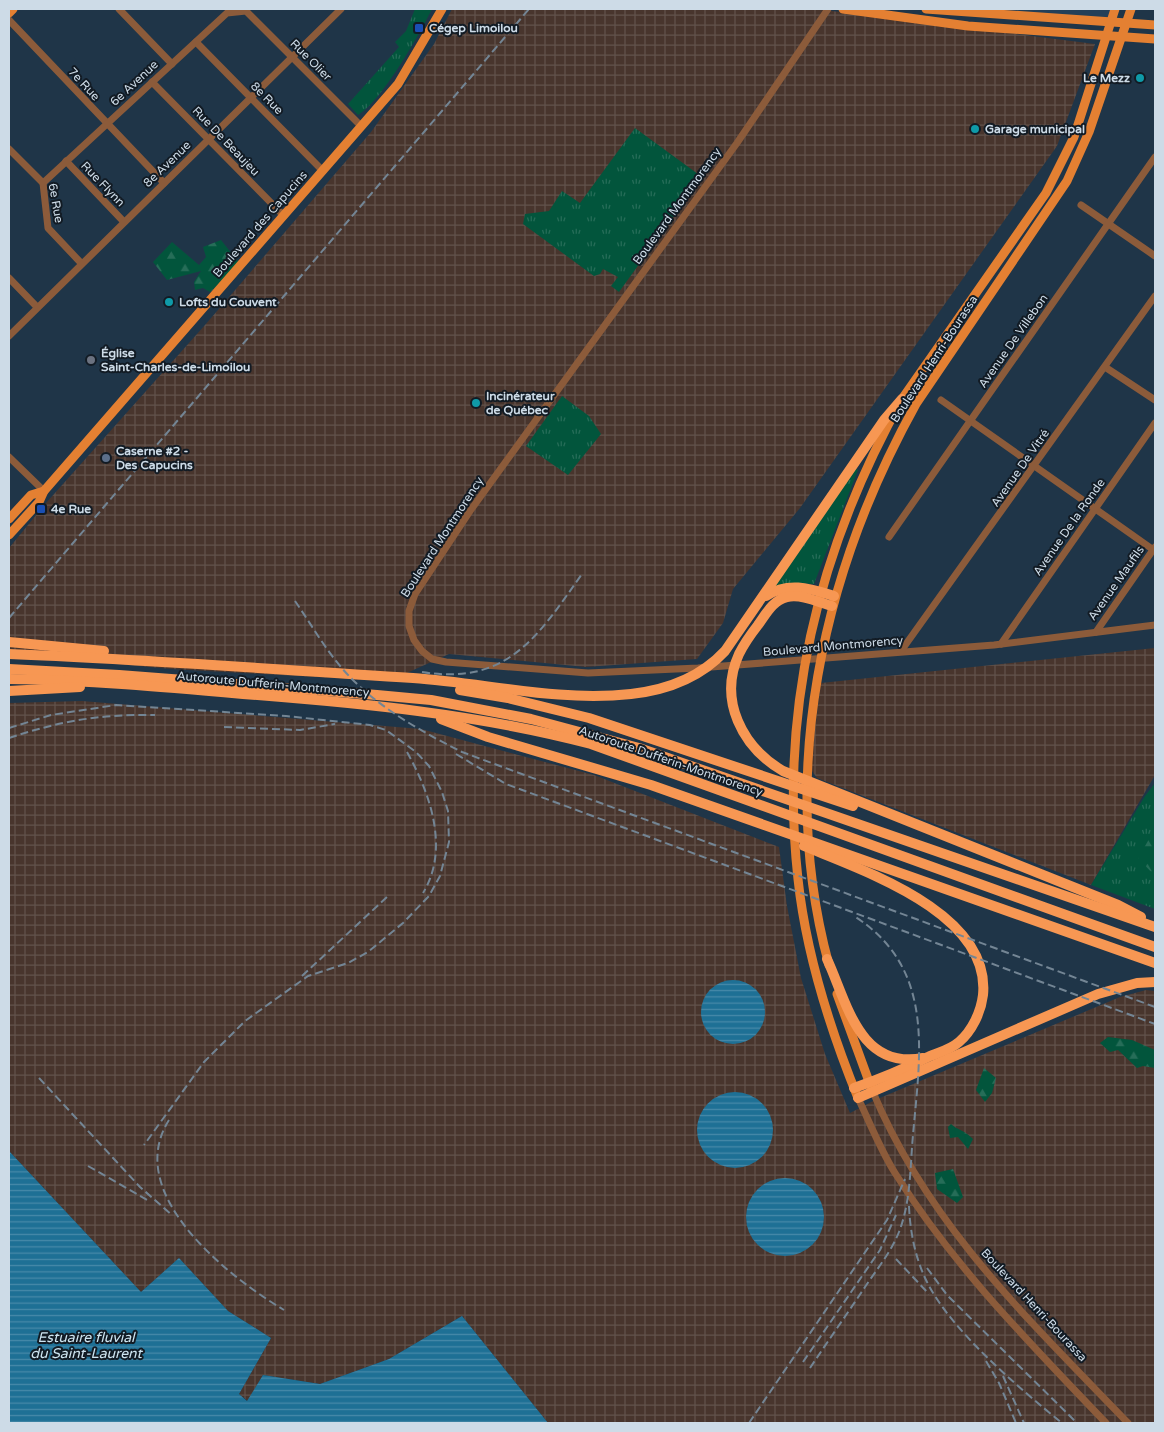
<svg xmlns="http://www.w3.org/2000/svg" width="1164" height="1432" viewBox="0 0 1164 1432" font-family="'Varela Round',sans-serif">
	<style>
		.built { fill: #233f58 }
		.industrial { fill: url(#industrial-grid) }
		.grass { fill: url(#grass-tufts) }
		.forest { fill: url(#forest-firs) }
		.water { fill: url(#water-rules) }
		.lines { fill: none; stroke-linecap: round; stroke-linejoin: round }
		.minor { stroke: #8c5b3a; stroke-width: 7 }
		.major { stroke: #e48032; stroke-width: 9 }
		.highway { stroke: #f79753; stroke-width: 10 }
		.rail { stroke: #738594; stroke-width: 2; stroke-dasharray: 8 4; stroke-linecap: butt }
		.transit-dot { fill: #1a4fb4; stroke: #121b24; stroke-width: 2 }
		.culture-dot { fill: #0f9aa8; stroke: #121b24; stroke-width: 2 }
		.worship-dot { fill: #6b7280; stroke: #121b24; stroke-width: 2 }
		.service-dot { fill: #5c6f8a; stroke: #121b24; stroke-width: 2 }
		.labels { text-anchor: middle; stroke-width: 4; stroke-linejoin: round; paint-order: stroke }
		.poi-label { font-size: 12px; font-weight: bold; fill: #cddbe7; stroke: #121b24; text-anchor: start }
		.street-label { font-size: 12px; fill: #cddbe7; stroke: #121b24 }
		.water-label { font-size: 14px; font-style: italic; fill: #cee5f1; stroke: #121b24 }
	</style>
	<defs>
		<pattern id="industrial-grid" width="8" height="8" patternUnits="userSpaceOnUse" patternTransform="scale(1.25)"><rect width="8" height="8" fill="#48352d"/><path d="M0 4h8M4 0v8" fill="none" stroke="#61524b"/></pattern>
		<pattern id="grass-tufts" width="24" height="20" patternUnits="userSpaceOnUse" patternTransform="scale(1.25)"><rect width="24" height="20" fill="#02553c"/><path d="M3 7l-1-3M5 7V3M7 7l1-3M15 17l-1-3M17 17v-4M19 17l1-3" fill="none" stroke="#266d58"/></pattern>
		<pattern id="forest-firs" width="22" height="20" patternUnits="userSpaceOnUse" patternTransform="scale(1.25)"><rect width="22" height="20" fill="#02553c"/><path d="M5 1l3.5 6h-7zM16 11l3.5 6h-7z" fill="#266d58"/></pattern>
		<pattern id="water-rules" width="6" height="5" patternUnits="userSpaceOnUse" patternTransform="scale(1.25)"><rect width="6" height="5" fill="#1e7095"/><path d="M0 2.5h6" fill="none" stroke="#488aa9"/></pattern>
	</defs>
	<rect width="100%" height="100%" fill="#1f3548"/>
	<!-- built -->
	<polygon class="built" points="989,9 1116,9 1111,22 986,13"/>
	<!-- industrial -->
	<g class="industrial">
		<polygon points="452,9 816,9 1095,44 1057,146 800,508 733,589 723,623 697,659 586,667 449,654 389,681 171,669 9,654 9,548 46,503 205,325 371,132 434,44"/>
		<polygon points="1155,648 1155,775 1091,885 817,778 810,768 821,683"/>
		<polygon points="82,701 421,729 594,775 779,847 787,906 801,978 825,1054 850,1113 875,1100 1120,997 1146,990 1155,991 1155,1423 548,1423 462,1316 389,1359 320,1384 263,1375 248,1401 239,1394 271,1338 228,1311 179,1258 141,1292 9,1151 9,703"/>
	</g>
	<!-- grass -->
	<g class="grass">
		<path d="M 415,9 L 432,9 C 419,35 382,101 358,115 L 348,104 L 399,47 L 395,42 L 406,31 Z"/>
		<polygon points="635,128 702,177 619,292 611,286 618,277 603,269 600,274 594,276 523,224 525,214 549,211 562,191 580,203"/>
		<polygon points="562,396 589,416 601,434 568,475 526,446"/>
		<polygon points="854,468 858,470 814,584 796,583 776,587 773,584"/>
		<polygon points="1155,783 1155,909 1091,885 1145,796"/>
	</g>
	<!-- forest -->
	<g class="forest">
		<polygon points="221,240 240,264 210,292 203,288 195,290 194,282 201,271 167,280 153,262 172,242 199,265 206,257 203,247"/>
		<polygon points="1155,829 1155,876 1138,858"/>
		<polygon points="1108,1037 1132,1040 1155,1050 1155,1068 1143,1066 1137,1068 1118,1050 1110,1052 1100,1043"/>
		<polygon points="984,1068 996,1078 992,1093 985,1102 976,1090"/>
		<path d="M 951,1124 C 959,1131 963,1129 973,1139 L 968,1149 L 958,1137 L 950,1138 L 948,1127 Z"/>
		<polygon points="953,1169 963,1197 957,1203 937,1189 935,1173"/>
	</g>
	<!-- water -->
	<g class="water">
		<circle cx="733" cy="1012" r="32"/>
		<circle cx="735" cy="1130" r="38"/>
		<polygon points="9,1151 141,1292 179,1258 228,1311 271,1338 239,1394 247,1401 263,1375 320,1384 389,1359 462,1316 548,1423 9,1423"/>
		<circle cx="785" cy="1217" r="39"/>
	</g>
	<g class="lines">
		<!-- minor -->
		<g class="minor">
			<polyline points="119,9 172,64"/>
			<polyline points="828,9 737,143 470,511 415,594 409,611 409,626 414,640 422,651 432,659 446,662 588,673 698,668 994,645 1155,625"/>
			<polyline points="9,20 164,183"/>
			<polyline points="196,42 323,171"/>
			<polyline points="152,82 284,216"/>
			<polyline points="9,149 43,183 48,228 81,263"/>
			<polyline points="66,161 124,222"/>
			<polyline points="43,183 227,13 246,11 361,126"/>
			<polyline points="1081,205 1155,256"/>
			<polyline points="9,278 37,307"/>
			<polyline points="9,336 341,9"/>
			<polyline points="1105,367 1155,400"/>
			<polyline points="941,400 1155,551"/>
			<polyline points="9,457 44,491"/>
			<polyline points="889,537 1155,157"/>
			<polyline points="1096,632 1155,547"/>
			<polyline points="1001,644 1155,423"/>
			<polyline points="901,651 1155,296"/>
			<path d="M 873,1092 C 928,1225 1031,1322 1128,1423"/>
			<path d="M 858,1098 C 870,1123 880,1149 895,1173 C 954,1267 1030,1343 1106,1423"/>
		</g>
		<!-- major -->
		<g class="major">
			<polyline points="843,9 968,26 1155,39"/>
			<polyline points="926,9 1155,25"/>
			<polyline points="9,13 13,9"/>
			<polyline points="9,519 31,495 44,491"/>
			<polyline points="9,535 39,502 44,491 398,84 442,9"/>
			<path d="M 829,965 C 777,774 822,573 916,404 L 1067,181 L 1089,132 L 1131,9"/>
			<polyline points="837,994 871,1087"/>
			<path d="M 858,1098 C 830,1029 806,954 798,879 C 779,708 819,548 902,399 L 1046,193 L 1074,137 L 1115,9"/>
		</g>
		<!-- highway -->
		<g class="highway">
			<path d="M 766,596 C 789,581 811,589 834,596"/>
			<path d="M 832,606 C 818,602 802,594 787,597 C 773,600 766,614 758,625 C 751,634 744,644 739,654 C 718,700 742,747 783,771 L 1118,905 L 1141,917"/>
			<polyline points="9,642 104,651"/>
			<path d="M 9,654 C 144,659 278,670 413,678 C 486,683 557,702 631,694 C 667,690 700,678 725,651 L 884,420 L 902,399"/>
			<polyline points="9,669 119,675 377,695 431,700 531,719 639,748 1155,927"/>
			<path d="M 9,679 C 87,680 165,687 243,694 C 360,703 477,714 591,744 L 1155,947"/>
			<polyline points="460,690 508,698 589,718 853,806"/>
			<polyline points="9,691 80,687"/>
			<polyline points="441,719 488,737 651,785 1155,963"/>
			<path d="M 804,846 C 864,871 991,913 983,995 C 981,1012 972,1031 959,1042 C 950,1050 939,1052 928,1057 C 904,1069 880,1079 854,1088"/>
			<path d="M 827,959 C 847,1002 859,1070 923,1058"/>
			<polyline points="858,1098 1098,994 1137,983 1155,982"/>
		</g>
		<!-- rail -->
		<g class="rail">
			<path d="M 295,601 C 313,627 329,656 351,678 C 381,709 424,733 462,752 L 1155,1007"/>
			<polyline points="9,618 529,9"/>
			<path d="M 422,672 C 508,686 538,636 582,574"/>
			<polyline points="224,727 300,730 335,724"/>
			<polyline points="9,728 51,715 116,705 286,716 370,725 386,730 416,752 429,766 442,792 448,811 449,842 440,876 429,896 403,923 368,952 348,963 308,976 245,1021 204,1062 144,1145"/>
			<path d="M 9,738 C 60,721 101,714 155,715"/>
			<path d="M 407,752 C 430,793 450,849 423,893"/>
			<polyline points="456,754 506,784 1155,1024"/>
			<polyline points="302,976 388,896"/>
			<polyline points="39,1078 140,1187 172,1215"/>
			<path d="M 169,1120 C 122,1194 229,1277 284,1310"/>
			<polyline points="88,1166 149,1201"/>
			<path d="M 909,1206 C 910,1231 915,1257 926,1280 C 950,1330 1019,1388 1062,1423"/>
			<polyline points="896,1259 929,1294"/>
			<polyline points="927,1268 947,1295 1077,1423"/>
			<polyline points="986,1361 999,1383 1016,1423"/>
			<polyline points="803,1362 880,1250 896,1215"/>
			<path d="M 810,1368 C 828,1341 847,1314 865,1287 C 877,1269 891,1252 899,1232 C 911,1201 910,1167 913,1135 C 920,1054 936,968 854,916"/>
			<polyline points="1003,1376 1024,1423"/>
			<polyline points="749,1423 887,1220 905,1179"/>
		</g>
	</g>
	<!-- markers -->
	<g class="transit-dot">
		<rect x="414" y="23" width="10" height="10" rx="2.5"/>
		<rect x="36" y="504" width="10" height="10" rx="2.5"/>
	</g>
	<g class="culture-dot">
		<circle cx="1140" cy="78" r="5"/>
		<circle cx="975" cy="129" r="5"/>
		<circle cx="169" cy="302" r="5"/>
		<circle cx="476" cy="403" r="5"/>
	</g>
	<circle class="worship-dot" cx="91" cy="360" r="5"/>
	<circle class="service-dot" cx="106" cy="458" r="5"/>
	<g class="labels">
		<!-- poi labels -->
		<g class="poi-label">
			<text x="429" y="32">Cégep Limoilou</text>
			<text x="1130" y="82" text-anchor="end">Le Mezz</text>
			<text x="985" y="133">Garage municipal</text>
			<text x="179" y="306">Lofts du Couvent</text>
			<text x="101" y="357">Église<tspan x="101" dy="14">Saint-Charles-de-Limoilou</tspan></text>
			<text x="486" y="400">Incinérateur<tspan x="486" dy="14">de Québec</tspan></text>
			<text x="116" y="455">Caserne #2 -<tspan x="116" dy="14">Des Capucins</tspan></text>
			<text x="51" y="513">4e Rue</text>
		</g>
		<!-- street labels -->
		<g class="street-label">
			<text transform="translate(311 60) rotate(45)" y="4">Rue Olier</text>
			<text transform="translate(134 83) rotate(-43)" y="4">6e Avenue</text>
			<text transform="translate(84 84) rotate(47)" y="4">7e Rue</text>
			<text transform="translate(267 98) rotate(45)" y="4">8e Rue</text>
			<text transform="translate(226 141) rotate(46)" y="4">Rue De Beaujeu</text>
			<text transform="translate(167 164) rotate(-44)" y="4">8e Avenue</text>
			<text transform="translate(103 184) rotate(46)" y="4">Rue Flynn</text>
			<text transform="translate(56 203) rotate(80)" y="4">6e Rue</text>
			<text transform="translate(677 206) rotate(-54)" y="4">Boulevard Montmorency</text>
			<text transform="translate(260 224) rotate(-49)" y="4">Boulevard des Capucins</text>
			<text transform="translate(1013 341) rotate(-55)" y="4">Avenue De Villebon</text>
			<text transform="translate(934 359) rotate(-57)" y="4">Boulevard Henri-Bourassa</text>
			<text transform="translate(1020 468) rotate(-55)" y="4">Avenue De Vitré</text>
			<text transform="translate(1069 527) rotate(-55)" y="4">Avenue De la Ronde</text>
			<text transform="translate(442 537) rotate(-57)" y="4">Boulevard Montmorency</text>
			<text transform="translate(1116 583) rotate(-55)" y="4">Avenue Maufils</text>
			<text transform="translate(833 646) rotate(-5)" y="4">Boulevard Montmorency</text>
			<text transform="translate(273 684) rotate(5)" y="4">Autoroute Dufferin-Montmorency</text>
			<text transform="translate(671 761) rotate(19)" y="4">Autoroute Dufferin-Montmorency</text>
			<text transform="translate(1034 1305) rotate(47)" y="4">Boulevard Henri-Bourassa</text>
		</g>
		<!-- water labels -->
		<g class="water-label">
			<text x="86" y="1342">Estuaire fluvial<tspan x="86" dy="16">du Saint-Laurent</tspan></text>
		</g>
	</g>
	<!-- border -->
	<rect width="1164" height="1432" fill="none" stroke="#cddbe7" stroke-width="20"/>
</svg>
